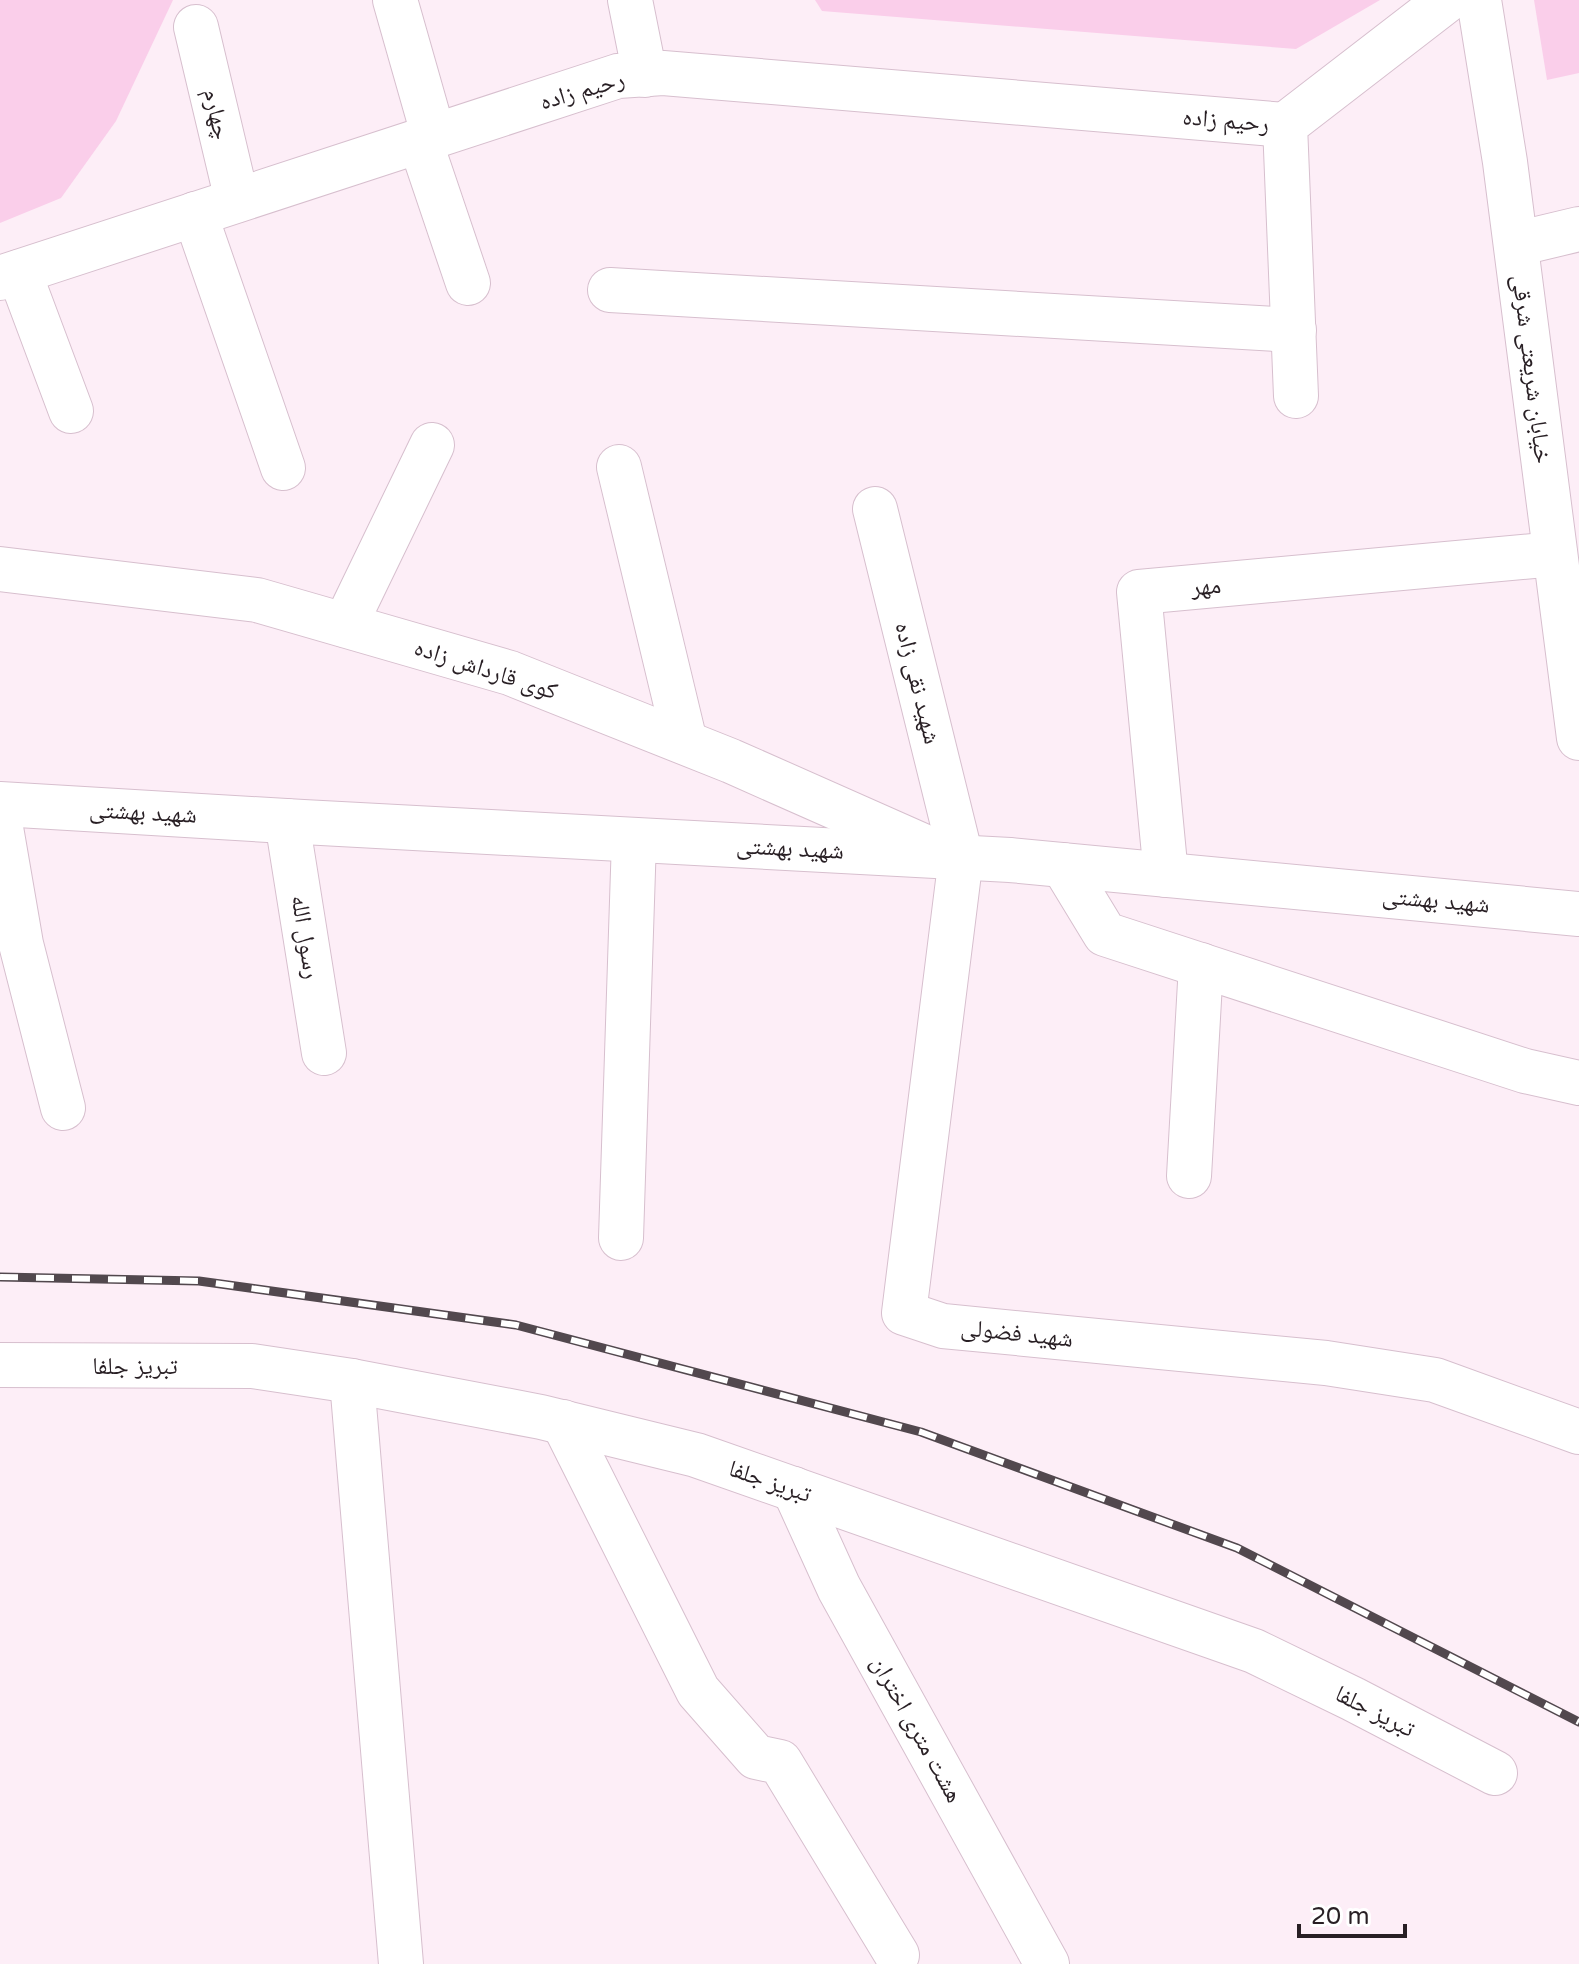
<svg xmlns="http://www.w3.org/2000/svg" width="1579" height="1964" viewBox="0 0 1579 1964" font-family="'Varela Round','Noto Naskh Arabic',sans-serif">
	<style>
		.green { fill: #faceea }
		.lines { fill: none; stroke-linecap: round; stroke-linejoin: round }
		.minor-casing { stroke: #d7bfce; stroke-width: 46 }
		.minor { stroke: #fff; stroke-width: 44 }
		.rail-casing { stroke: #52484e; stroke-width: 9 }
		.rail { stroke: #fff; stroke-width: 6; stroke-dasharray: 18; stroke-linecap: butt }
		.labels { text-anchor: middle; stroke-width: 6; stroke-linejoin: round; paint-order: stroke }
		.street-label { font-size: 24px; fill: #281f24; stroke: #fff }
	</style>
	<rect width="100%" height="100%" fill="#fdeef7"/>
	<!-- green -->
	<g class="green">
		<polygon points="0,0 173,0 116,121 61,198 0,223"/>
		<polygon points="815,0 1380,0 1296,49 822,11"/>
		<polygon points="1534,0 1579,0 1579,73 1547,80"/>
	</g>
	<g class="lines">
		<defs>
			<g id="minor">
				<polyline points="395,0 434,137"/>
				<polyline points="630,0 645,75"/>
				<polyline points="1479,0 1505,162 1579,738"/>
				<polyline points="196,27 237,200"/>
				<polyline points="420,141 468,283"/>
				<polyline points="195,214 283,468"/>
				<polyline points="1516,244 1579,229"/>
				<polyline points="19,272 71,411"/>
				<polyline points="0,278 618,76 663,73 1285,125"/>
				<polyline points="610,290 1294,330"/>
				<polyline points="1296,396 1285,125 1447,0"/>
				<polyline points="619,467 685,742"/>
				<polyline points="875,509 961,857 904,1313 943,1326 1326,1363 1435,1380 1579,1432"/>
				<polyline points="0,569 257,600 510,673 731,761 923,846"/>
				<polyline points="345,625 432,445"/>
				<polyline points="0,804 303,822 1010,860 1579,914"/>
				<polyline points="287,821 324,1053"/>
				<polyline points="0,822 21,944 63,1108"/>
				<polyline points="1063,865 1105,934 1525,1071 1579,1083"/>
				<polyline points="1166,875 1139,592 1555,554"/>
				<polyline points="1189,1176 1201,965"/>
				<polyline points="621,1238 634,840"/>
				<polyline points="0,1365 252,1366 352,1381 541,1417 696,1455 1254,1651 1353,1699 1495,1773"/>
				<polyline points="352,1381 401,1964"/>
				<polyline points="563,1422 698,1691 756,1757 780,1762 897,1955"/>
				<polyline points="794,1489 839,1588 1047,1964"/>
			</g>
		</defs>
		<!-- minor casing -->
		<use href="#minor" class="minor-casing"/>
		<!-- minor -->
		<use href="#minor" class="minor"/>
		<defs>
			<polyline id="rail" points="0,1277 199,1281 516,1325 921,1432 1237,1548 1579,1722"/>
		</defs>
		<!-- rail casing -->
		<use href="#rail" class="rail-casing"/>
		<!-- rail -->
		<use href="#rail" class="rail"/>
	</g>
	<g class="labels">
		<!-- street labels -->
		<g class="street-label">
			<text transform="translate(582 90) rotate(-16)" y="8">رحیم زاده</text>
			<text transform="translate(217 114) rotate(77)" y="8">چهارم</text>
			<text transform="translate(1226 120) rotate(5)" y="8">رحیم زاده</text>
			<text transform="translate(1532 369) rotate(83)" y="8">خیابان شریعتی شرقی</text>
			<text transform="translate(1206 586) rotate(-5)" y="8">مهر</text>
			<text transform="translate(486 669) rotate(18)" y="8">کوی قارداش زاده</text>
			<text transform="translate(918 683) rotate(76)" y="8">شهید نقی زاده</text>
			<text transform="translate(143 812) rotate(3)" y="8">شهید بهشتی</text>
			<text transform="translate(790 848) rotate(3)" y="8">شهید بهشتی</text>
			<text transform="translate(1436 900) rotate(5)" y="8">شهید بهشتی</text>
			<text transform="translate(306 937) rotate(81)" y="8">رسول الله</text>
			<text transform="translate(1017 1333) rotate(6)" y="8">شهید فضولی</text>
			<text x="135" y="1374">تبریز جلفا</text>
			<text transform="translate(770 1481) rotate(19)" y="8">تبریز جلفا</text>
			<text transform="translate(1375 1711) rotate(27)" y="8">تبریز جلفا</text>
			<text transform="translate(917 1729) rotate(61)" y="8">هشت متری اختران</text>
		</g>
	</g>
	<!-- scale -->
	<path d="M1299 1924v12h106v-12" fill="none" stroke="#281f24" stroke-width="4"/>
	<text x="1311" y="1924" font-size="24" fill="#281f24" stroke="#ffffff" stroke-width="6" paint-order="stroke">20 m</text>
</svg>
